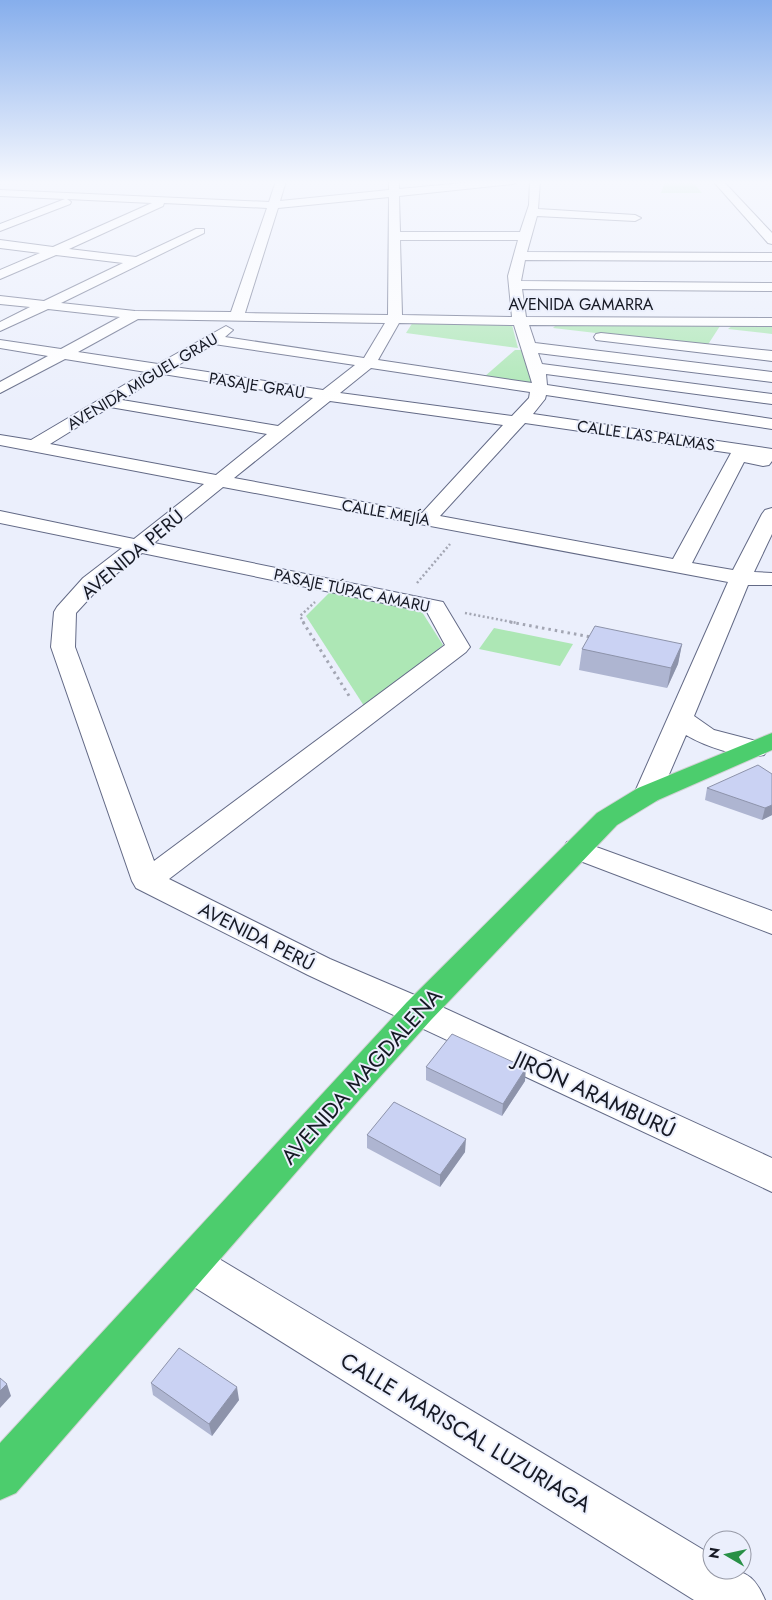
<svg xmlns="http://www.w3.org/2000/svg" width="772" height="1600" viewBox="0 0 772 1600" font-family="Jost,sans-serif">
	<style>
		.green { fill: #ade7b5 }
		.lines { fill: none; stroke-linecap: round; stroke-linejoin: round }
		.minor-casing { stroke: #636a86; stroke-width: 2 }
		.highway-casing { stroke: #d0d1d3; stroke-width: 2 }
		.path-far1 { stroke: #a3a6b3; stroke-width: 2.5; stroke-dasharray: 2 2.5; stroke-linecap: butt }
		.path { stroke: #a3a6b3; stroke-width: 3; stroke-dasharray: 2.5 4; stroke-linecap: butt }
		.minor { fill: #fff; fill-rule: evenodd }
		.highway { fill: #4ccd6d; fill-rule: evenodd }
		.wall { fill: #aeb5d1 }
		.shaded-wall { fill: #8d93aa }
		.building { fill: #cad2f3; stroke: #8d93aa }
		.labels { text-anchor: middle; stroke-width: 4; stroke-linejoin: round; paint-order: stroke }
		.far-street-label { font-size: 16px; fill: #161924; stroke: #ebeffc }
		.street-label { font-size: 19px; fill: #161924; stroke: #ebeffc }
		.near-street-label { font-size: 22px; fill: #161924; stroke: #ebeffc }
	</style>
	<rect width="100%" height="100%" fill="#ebeffc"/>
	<!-- green -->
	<g class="green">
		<polygon points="692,181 702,193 661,193 665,182"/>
		<polygon points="413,322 512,325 518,348 406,333"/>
		<polygon points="733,325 772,325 772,334 728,329"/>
		<polygon points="555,326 720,326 707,346 553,328"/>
		<polygon points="515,350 525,350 533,386 484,377"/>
		<polygon points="330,592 422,612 443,645 366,709 306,616"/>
		<polygon points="494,628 573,644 560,666 479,649"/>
	</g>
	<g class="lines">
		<defs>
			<g id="minor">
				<path d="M 276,181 L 286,181 L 280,201 L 389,190 L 389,181 L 399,181 L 399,189 L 484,181 L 518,181 L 513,184 L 399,196 L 400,232 L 520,232 L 529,205 L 530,181 L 540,181 L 538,209 L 635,215 L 641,218 L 635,221 L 537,216 L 527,252 L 772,253 L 772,261 L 525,260 L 521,281 L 772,283 L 772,291 L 522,289 L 526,317 L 772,318 L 772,326 L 529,325 L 535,343 L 772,372 L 772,382 L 538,353 L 542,364 L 772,394 L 772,404 L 546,374 L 547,385 L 772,419 L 772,429 L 546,395 L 545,399 L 533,414 L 772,449 L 772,461 L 769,465 L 763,466 L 744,462 L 692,563 L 733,570 L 762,514 L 765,510 L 772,508 L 772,534 L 754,572 L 772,573 L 772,585 L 748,585 L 694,716 L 714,730 L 764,743 L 768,749 L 764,755 C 744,760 704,746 686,735 L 658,800 L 648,802 L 638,800 L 634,794 L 728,582 L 223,487 L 154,543 L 443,602 L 470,647 L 466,652 L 169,879 L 330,959 L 431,1002 L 772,1158 L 772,1192 L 308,975 L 136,888 L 132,881 L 51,647 L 54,612 L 57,607 L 83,578 L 122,548 L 0,523 L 0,511 L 134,539 L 204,484 L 0,445 L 0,435 L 31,440 L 146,372 L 65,359 L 0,393 L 0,382 L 48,356 L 0,348 L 0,340 L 61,349 L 120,317 L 48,309 L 0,331 L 0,322 L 30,307 L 0,304 L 0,296 L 44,301 L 123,263 L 56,255 L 0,279 L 0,270 L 40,253 L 0,248 L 0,240 L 53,247 L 152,203 L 67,199 L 71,202 L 70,204 L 0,231 L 0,224 L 65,199 L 0,196 L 0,190 L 269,202 ZM 389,197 L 388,315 L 245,313 L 278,208 ZM 164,203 L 267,208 L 231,312 L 135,311 L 61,303 L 204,233 L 204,229 L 196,229 L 136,257 L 69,249 L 163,206 ZM 400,240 L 518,240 L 508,276 L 512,317 L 402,315 ZM 138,319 L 385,323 L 364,358 L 225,337 L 233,330 L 226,326 L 158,364 L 78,352 ZM 399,323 L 514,325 L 532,383 L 378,360 ZM 214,344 L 355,365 L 323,390 L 175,367 ZM 371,368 L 530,392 L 529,398 L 512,416 L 340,393 ZM 163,374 L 313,398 L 278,426 L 122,400 ZM 330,401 L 503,425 L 422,513 L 234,478 ZM 110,407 L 267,434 L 216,475 L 50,444 ZM 525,423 L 731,453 L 673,559 L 440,516 ZM 142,553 L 427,612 L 445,645 L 154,861 L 75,647 L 76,613 L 99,588 Z"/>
				<polygon points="713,181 723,181 772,233 772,244 768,243"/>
				<polygon points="601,333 772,351 772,361 596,340 594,337 596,334"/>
				<polygon points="577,840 772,911 772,934 567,856 563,849 567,842"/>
				<path d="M 192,1246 L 206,1251 L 712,1555 L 712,1570 C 742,1570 753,1571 765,1600 L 694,1600 L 178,1277 L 172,1264 L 178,1251 Z"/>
			</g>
			<polygon id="highway" points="772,733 772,750 658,800 617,825 431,1020 360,1099 16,1493 0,1500 0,1443 407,1002 597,813 638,788"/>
		</defs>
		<!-- minor casing -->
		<use href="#minor" class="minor-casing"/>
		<!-- highway casing -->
		<use href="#highway" class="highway-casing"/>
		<!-- path-far1 -->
		<g class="path-far1">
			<polyline points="417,583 450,544"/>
			<polyline points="465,613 517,623"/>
			<polyline points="304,623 300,616 315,602"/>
		</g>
		<!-- path -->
		<g class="path">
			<polyline points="303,622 351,699"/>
			<polyline points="510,622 591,637"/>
		</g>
		<!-- minor -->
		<use href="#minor" class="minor"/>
		<!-- highway -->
		<use href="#highway" class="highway"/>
	</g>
	<!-- wall -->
	<g class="wall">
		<polygon points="682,644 678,664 667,688 579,670 582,649"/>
		<polygon points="772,774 772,815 762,820 705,800 707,788"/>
		<polygon points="426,1067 525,1081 502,1116 426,1080"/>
		<polygon points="367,1135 465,1152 440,1187 367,1148"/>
		<polygon points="151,1383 239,1400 212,1436 153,1395"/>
	</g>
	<!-- shaded-wall -->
	<g class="shaded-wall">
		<polygon points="682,644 678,664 667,688 671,668"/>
		<polygon points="772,805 772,815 762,820 765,808"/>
		<polygon points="526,1068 525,1081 502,1116 503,1104"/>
		<polygon points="466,1139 465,1152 440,1187 440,1175"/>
		<polygon points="7,1384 11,1396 0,1408 0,1391"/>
		<polygon points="237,1387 239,1400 212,1436 209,1424"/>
	</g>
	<!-- building -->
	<g class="building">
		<polygon points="595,626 682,644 671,668 582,649"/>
		<polygon points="758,765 772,774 772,805 765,808 707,788"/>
		<polygon points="452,1034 526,1068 503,1104 426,1067"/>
		<polygon points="394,1102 466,1139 440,1175 367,1135"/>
		<polygon points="179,1348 237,1387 209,1424 151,1383"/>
		<polygon points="0,1378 7,1384 0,1391"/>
	</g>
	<!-- sky -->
	<linearGradient id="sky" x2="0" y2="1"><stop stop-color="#86aeec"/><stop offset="0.45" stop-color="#f6f8fe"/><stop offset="1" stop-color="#f6f8fe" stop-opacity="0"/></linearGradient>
	<rect width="772" height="405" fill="url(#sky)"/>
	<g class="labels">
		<!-- far-street labels -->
		<g class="far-street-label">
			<text x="581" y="310">AVENIDA GAMARRA</text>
			<text transform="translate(142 381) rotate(-31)" y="6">AVENIDA MIGUEL GRAU</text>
			<text transform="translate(257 385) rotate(9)" y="6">PASAJE GRAU</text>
			<text transform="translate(646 435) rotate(8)" y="6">CALLE LAS PALMAS</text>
			<text transform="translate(386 512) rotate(10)" y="6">CALLE MEJÍA</text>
			<text transform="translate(352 590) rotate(12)" y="6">PASAJE TÚPAC AMARU</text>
		</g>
		<!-- street labels -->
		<g class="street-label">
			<text transform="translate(132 554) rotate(-40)" y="7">AVENIDA PERÚ</text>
			<text transform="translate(257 936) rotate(27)" y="7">AVENIDA PERÚ</text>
		</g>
		<!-- near-street labels -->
		<g class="near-street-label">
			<text transform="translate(361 1076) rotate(-48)" y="8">AVENIDA MAGDALENA</text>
			<text transform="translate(595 1094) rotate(25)" y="8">JIRÓN ARAMBURÚ</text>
			<text transform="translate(466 1432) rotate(31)" y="8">CALLE MARISCAL LUZURIAGA</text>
		</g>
	</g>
	<!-- north arrow -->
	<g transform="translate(727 1555) rotate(279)"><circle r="24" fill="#ebeffc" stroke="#9699a6"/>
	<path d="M0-4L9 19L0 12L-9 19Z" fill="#289046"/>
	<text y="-8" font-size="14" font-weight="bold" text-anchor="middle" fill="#161924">N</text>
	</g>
</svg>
